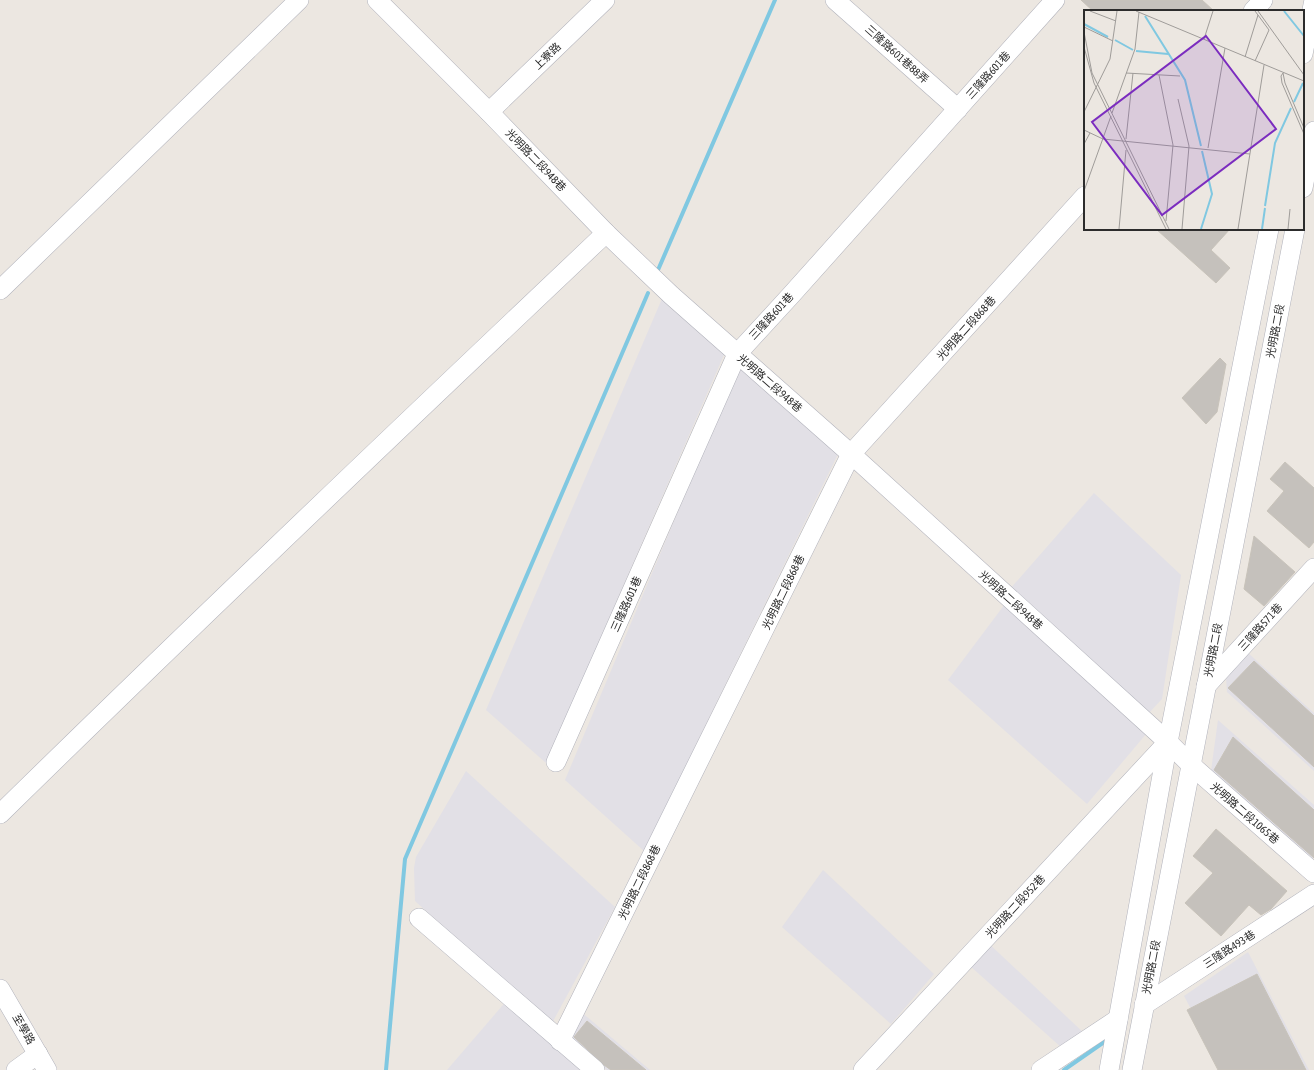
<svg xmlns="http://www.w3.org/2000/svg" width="1314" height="1070" viewBox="0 0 1314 1070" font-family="'Asap Condensed','Noto Sans TC',sans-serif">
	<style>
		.industrial { fill: #e2e0e6 }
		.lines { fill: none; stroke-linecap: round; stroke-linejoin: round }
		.stream { stroke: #80c8e1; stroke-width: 4 }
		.building { fill: #c5c1bc; stroke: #c8c3ba }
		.minor-casing { stroke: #b1b2bb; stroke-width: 20 }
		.minor { stroke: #fff; stroke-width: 19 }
		.labels { text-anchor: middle; stroke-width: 3; stroke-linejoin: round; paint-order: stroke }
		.street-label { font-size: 11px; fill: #2c2c2c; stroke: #fff }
		.inset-river { fill: none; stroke: #80c8e1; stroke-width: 2 }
		.inset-road { fill: none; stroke: #9f9c99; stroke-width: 1 }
		.view { fill: #7b2cbf; fill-opacity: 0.15; stroke: #7b2cbf; stroke-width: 2 }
		.inset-edge { fill: none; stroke: #2c2c2c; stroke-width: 2 }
	</style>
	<rect width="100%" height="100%" fill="#ece7e1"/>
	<!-- industrial -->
	<g class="industrial">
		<polygon points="664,294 727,348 546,763 486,710"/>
		<polygon points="740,364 841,448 644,851 565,780"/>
		<polygon points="1094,493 1181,575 1162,699 1148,714 1010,589"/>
		<polygon points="1005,604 1147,733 1087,804 948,680"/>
		<polygon points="1246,651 1314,713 1314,771 1227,692 1226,676"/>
		<polygon points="1218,720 1314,805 1313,861 1211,771"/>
		<polygon points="466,771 615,907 551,1025 415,901 414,868 416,857"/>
		<polygon points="823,870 934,974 891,1024 782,927"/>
		<polygon points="984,939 1085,1034 1062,1048 970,966"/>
		<polygon points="1248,952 1309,1070 1224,1070 1184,996"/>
		<polygon points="508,999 587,1070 447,1070"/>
		<polygon points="580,1011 650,1070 607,1070 566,1037"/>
	</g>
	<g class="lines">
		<!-- stream -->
		<g class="stream">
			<polyline points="658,270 775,0"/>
			<polyline points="386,1070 405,859 648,293"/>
			<polyline points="1064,1070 1107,1040"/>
		</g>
	</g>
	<!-- building -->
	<g class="building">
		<polygon points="1081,0 1202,0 1214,11 1093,11"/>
		<polygon points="1156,229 1230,229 1211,250 1230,268 1216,283"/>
		<polygon points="1220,358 1226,364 1217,412 1206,424 1182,398"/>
		<polygon points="1285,462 1314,488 1314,542 1309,548 1267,511 1284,491 1270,479"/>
		<polygon points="1254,536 1295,572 1264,606 1244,589"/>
		<polygon points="1254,661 1314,716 1314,767 1228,688"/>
		<polygon points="1233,737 1314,810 1314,858 1214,770"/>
		<polygon points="1216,829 1287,891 1271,909 1261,915 1249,905 1221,936 1185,903 1213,873 1193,856"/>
		<polygon points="1257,974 1306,1070 1218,1070 1187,1010"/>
		<polygon points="587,1021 646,1070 611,1070 604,1065 574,1037"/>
	</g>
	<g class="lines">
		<defs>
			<g id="minor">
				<polyline points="377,0 489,112 606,233 671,295 851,454 1168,742 1191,765 1314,873"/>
				<polyline points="835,0 958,109"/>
				<polyline points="1253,11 1263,0"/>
				<polyline points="1303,54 1314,0"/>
				<polyline points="489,112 605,0"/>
				<polyline points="1303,188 1314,131"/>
				<polyline points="0,290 299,0"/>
				<polyline points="1206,686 1314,568"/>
				<polyline points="556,762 737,354 792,294 1055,0"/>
				<path d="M 0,814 C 200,618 403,425 606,233"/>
				<polyline points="419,918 595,1070"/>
				<polyline points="0,989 47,1070"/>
				<polyline points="1144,1005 1314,894"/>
				<polyline points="560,1041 851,454 1085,196"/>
				<polyline points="16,1070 38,1054"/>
				<polyline points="863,1070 1168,742"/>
				<polyline points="1041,1070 1118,1019"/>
				<polyline points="1109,1070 1168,742 1269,229"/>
				<path d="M 1132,1070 C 1184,789 1241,509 1295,229"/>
			</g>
		</defs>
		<!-- minor casing -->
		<use href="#minor" class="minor-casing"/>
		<!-- minor -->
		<use href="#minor" class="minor"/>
	</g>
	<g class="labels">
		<!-- street labels -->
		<g class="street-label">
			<text transform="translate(897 54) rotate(42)" y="4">三隆路601巷88弄</text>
			<text transform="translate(547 56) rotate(-44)" y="4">上寮路</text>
			<text transform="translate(988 75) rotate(-48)" y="4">三隆路601巷</text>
			<text transform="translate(536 160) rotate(46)" y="4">光明路二段948巷</text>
			<text transform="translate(771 316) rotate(-47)" y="4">三隆路601巷</text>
			<text transform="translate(966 328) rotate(-48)" y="4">光明路二段868巷</text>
			<text transform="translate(1275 331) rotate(-79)" y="4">光明路二段</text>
			<text transform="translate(770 383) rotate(41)" y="4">光明路二段948巷</text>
			<text transform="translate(783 592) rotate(-64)" y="4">光明路二段868巷</text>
			<text transform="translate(1011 600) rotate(42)" y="4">光明路二段948巷</text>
			<text transform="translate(626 604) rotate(-66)" y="4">三隆路601巷</text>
			<text transform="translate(1260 627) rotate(-48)" y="4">三隆路571巷</text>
			<text transform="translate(1213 650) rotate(-79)" y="4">光明路二段</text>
			<text transform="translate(1245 813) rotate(41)" y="4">光明路二段1065巷</text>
			<text transform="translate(639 882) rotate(-64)" y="4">光明路二段868巷</text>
			<text transform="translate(1015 906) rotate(-47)" y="4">光明路二段952巷</text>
			<text transform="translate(1229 949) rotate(-33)" y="4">三隆路493巷</text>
			<text transform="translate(1151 967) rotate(-79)" y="4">光明路二段</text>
			<text transform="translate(24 1029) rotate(60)" y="4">至學路</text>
		</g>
	</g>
	<!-- overview -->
	<g transform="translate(1084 10)">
		<rect width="220" height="220" fill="#ece7e1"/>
		<path class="inset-river" d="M 200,1 L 220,26M 61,6 L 101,70 L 117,136M 0,14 L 24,27M 31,30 L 49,40M 52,41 L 84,44M 210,92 L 219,73M 181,196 L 191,133 L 207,98M 117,219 L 128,184 L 118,141M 178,219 L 181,198"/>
		<path class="inset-road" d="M 6,1 L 32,11M 52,1 L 220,71M 171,1 L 185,20 L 171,51M 174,1 L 220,65M 0,17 L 29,31M 0,22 L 8,63 L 85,219M 120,29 L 129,1M 0,37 L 10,73 L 82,219M 161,47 L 174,5M 42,63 L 96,66M 199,63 L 197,66 L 198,73 L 220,124M 199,63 L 201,73 L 220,118M 75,65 L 89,135 L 82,211M 94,89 L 105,136 L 98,219M 0,102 L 26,49 L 33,1M 28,103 L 51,39 L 55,2M 0,120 L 19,129 L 166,144M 42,129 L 49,63M 0,134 L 6,123M 124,138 L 141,38M 0,181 L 27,106M 35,219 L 42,140M 154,219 L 180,55M 204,219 L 206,199"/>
		<path class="view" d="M 122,26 L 192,119 L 78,205 L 8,112 Z"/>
		<rect width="220" height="220" class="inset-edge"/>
	</g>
</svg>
